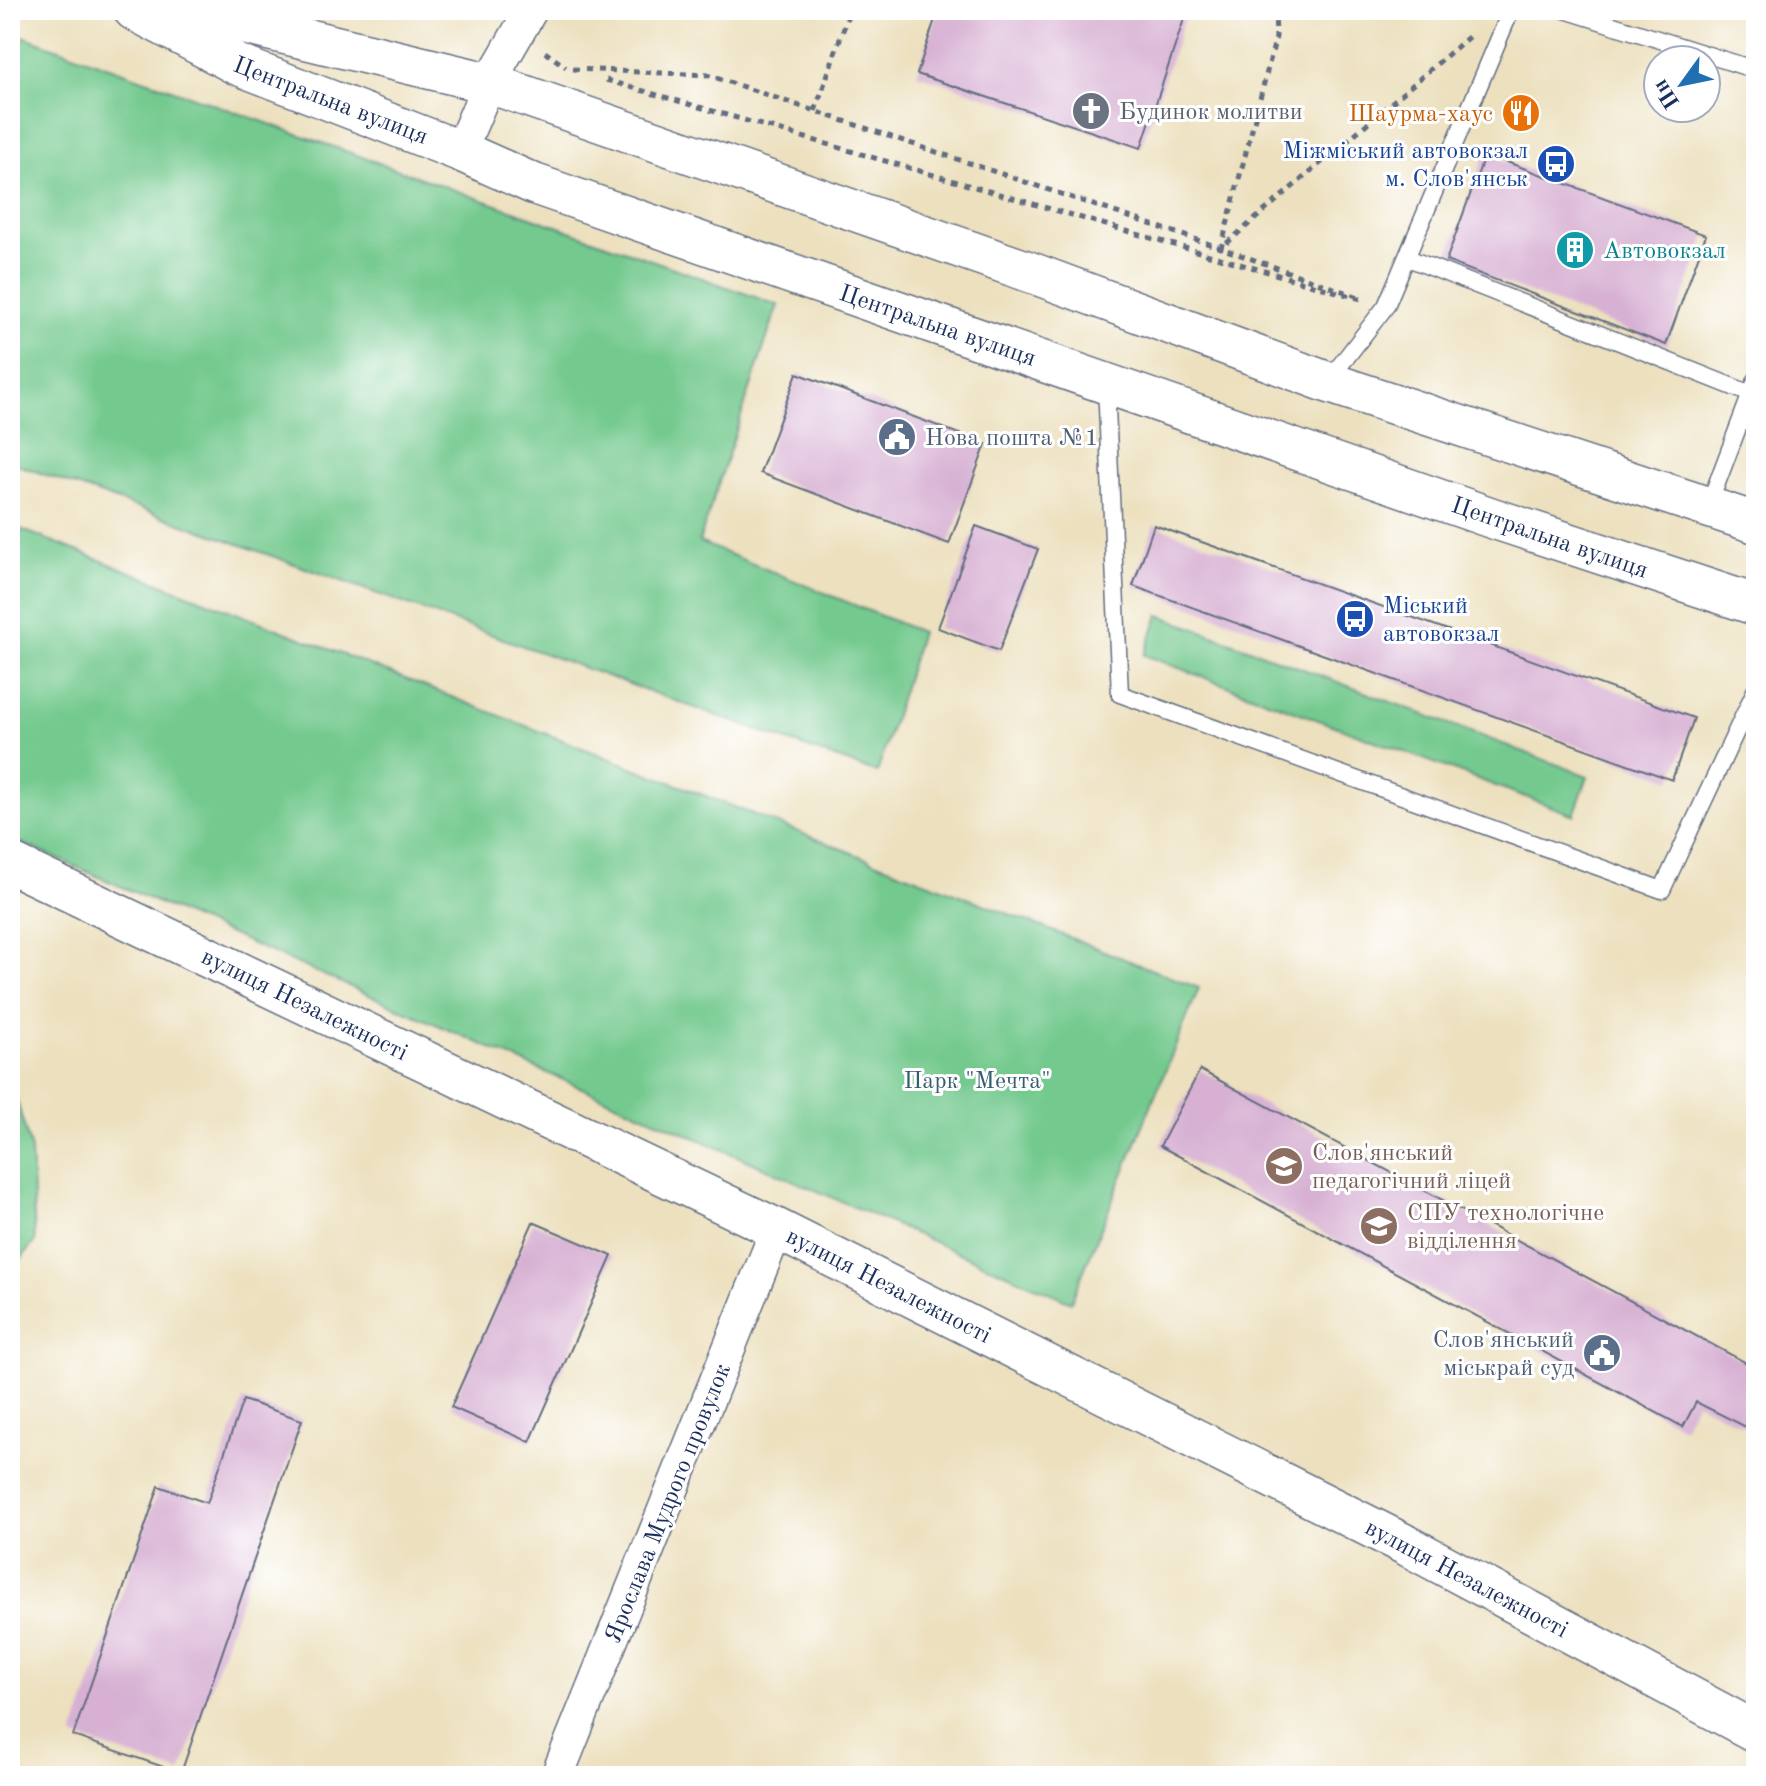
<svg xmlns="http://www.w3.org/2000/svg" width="1766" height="1786" viewBox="0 0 1766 1786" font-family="'Old Standard TT',serif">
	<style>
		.green { fill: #73c98e; stroke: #477c76; stroke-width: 2 }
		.building { fill: #d7b0d3 }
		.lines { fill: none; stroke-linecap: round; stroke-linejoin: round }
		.service-casing { stroke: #646d80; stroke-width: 19 }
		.minor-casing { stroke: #646d80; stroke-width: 35 }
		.tertiary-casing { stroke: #646d80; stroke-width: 43 }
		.path { stroke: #646d80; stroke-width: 5; stroke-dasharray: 6 6; stroke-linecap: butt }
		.service { stroke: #fff; stroke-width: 16 }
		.minor { stroke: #fff; stroke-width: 32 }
		.tertiary { stroke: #fff; stroke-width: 40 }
		.labels { text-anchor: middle; stroke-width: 6; stroke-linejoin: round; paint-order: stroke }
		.street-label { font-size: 24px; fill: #1b2f5e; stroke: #fff }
		.worship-label { font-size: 24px; fill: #5b616d; stroke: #fff; text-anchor: start }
		.food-label { font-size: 24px; fill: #c56008; stroke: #fff; text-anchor: end }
		.transit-label { font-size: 24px; fill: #164399; stroke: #fff; text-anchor: end }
		.culture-label { font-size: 24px; fill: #0d838f; stroke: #fff; text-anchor: start }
		.service-label { font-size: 24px; fill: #4e5e75; stroke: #fff; text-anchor: start }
		.park-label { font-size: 24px; fill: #355d6c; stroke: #fff }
		.education-label { font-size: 24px; fill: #785e54; stroke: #fff; text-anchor: start }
	</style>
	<rect width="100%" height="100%" fill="#fff"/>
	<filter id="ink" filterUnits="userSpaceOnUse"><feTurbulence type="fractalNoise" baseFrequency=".0125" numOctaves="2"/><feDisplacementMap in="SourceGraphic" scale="16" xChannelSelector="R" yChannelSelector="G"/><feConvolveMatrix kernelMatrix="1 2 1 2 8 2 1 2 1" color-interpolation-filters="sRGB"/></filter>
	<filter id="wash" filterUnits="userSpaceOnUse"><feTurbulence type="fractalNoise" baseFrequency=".006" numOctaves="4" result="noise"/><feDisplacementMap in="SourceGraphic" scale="32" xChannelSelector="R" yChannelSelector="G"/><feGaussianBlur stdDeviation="1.8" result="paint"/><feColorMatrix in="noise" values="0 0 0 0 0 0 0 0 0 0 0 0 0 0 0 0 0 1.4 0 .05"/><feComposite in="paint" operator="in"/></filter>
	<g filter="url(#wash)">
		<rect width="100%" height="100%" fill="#ece0be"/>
		<!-- green -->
		<g class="green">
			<polygon points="11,32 778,305 699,542 921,632 877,773 10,462"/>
			<polygon points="10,525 1199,988 1071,1302 10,838"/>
			<polygon points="1159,615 1588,776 1574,815 1144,655"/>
			<polygon points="10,1077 31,1150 35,1241 10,1273"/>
		</g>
		<g id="blocks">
			<!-- building -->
			<g class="building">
				<polygon points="938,10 1187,10 1141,148 917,74"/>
				<polygon points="1485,154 1706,235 1666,345 1446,261"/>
				<polygon points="797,373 986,444 949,544 760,473"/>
				<polygon points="1154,525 1694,718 1672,780 1133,586"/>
				<polygon points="976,526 1038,549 999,651 938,628"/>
				<polygon points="1200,1070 1756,1368 1756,1432 1696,1402 1683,1427 1160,1146"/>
				<polygon points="533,1222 612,1256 530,1442 451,1407"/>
				<polygon points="243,1400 302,1420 181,1773 73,1736 159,1486 207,1503"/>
			</g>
		</g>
	</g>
	<g filter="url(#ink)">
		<use href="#blocks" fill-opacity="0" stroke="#646d80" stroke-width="2"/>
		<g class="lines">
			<defs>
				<g id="service">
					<polyline points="1565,10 1756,70"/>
					<polyline points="1408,258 1751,394"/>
					<polyline points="1328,381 1386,306 1511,10"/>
					<polyline points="1106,385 1120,694 1662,890 1756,689"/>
					<polyline points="1708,507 1756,380"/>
				</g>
				<g id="minor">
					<polyline points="460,151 489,83 531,10"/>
					<polyline points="557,1776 777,1229"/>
				</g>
				<g id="tertiary">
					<polyline points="134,10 236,64 460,151 534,184 1492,518 1756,605"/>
					<polyline points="185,10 489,83 1027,271 1327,382 1756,523"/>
					<polyline points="10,863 777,1229 1408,1546 1756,1732"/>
				</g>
			</defs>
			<!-- service casing -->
			<use href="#service" class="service-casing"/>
			<!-- minor casing -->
			<use href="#minor" class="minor-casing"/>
			<!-- tertiary casing -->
			<use href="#tertiary" class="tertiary-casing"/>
			<!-- path -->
			<g class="path">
				<polyline points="1275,10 1276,37 1221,248 1359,297"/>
				<polyline points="545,52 566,67"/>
				<polyline points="573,69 708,75 1221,248 1472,34"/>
				<polyline points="606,80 1361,299"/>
				<polyline points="815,111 850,10"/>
			</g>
			<!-- service -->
			<use href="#service" class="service"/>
			<!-- minor -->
			<use href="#minor" class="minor"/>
			<!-- tertiary -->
			<use href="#tertiary" class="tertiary"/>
		</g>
	</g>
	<!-- icons -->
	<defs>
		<symbol id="church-disc" viewBox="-11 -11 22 22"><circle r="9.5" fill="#6b7280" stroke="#fff"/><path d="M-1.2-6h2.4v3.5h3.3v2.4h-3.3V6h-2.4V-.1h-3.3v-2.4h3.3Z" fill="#fff"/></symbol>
		<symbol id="restaurant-disc" viewBox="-11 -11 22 22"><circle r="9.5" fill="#e8710a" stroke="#fff"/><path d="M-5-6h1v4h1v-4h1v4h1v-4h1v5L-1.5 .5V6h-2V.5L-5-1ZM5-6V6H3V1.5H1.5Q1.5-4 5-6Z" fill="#fff"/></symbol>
		<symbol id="bus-disc" viewBox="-11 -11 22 22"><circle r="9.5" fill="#1a4fb4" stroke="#fff"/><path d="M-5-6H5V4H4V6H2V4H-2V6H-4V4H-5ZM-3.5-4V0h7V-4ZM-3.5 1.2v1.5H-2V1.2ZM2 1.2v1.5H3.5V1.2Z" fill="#fff"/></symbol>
		<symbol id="building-disc" viewBox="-11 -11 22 22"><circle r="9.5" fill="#0f9aa8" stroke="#fff"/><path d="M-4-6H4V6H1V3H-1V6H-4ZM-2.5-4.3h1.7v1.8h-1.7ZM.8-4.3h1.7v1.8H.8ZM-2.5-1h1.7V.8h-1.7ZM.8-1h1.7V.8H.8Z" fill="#fff"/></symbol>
		<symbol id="civic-disc" viewBox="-11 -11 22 22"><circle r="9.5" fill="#5c6f8a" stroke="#fff"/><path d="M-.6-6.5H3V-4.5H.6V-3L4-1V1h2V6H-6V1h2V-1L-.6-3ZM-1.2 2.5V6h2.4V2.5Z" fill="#fff"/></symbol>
		<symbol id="school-disc" viewBox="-11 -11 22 22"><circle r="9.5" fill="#8d6e63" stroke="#fff"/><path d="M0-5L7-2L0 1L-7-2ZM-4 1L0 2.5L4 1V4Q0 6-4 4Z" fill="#fff"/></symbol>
		<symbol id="university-disc" viewBox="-11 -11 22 22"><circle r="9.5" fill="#8d6e63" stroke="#fff"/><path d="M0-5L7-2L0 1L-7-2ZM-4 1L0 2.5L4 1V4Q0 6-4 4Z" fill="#fff"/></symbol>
	</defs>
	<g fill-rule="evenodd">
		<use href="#church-disc" x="1069" y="89" width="44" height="44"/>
		<use href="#restaurant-disc" x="1499" y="91" width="44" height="44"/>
		<use href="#bus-disc" x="1534" y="142" width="44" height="44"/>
		<use href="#building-disc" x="1553" y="228" width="44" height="44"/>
		<use href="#civic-disc" x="875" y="415" width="44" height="44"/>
		<use href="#bus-disc" x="1333" y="597" width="44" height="44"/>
		<use href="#school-disc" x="1262" y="1144" width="44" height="44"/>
		<use href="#university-disc" x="1357" y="1204" width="44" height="44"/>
		<use href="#civic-disc" x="1580" y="1331" width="44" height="44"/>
	</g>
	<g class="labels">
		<!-- street labels -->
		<g class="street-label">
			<text transform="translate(331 100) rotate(21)" y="8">Центральна вулиця</text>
			<text transform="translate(938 325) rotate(19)" y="8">Центральна вулиця</text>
			<text transform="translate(1550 537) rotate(19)" y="8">Центральна вулиця</text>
			<text transform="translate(305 1004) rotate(26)" y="8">вулиця Незалежності</text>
			<text transform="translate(889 1285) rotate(27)" y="8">вулиця Незалежності</text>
			<text transform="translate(667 1503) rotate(-68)" y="8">Ярослава Мудрого провулок</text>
			<text transform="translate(1467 1578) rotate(28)" y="8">вулиця Незалежності</text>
		</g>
		<!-- worship labels -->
		<g class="worship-label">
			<text x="1119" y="119">Будинок молитви</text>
		</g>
		<!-- food labels -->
		<g class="food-label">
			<text x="1493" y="121">Шаурма-хаус</text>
		</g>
		<!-- transit labels -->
		<g class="transit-label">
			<text x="1528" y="158">Міжміський автовокзал<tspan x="1528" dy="28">м. Слов'янськ</tspan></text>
			<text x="1383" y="613" text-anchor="start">Міський<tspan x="1383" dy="28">автовокзал</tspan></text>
		</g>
		<!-- culture labels -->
		<g class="culture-label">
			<text x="1603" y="258">Автовокзал</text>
		</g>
		<!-- service labels -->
		<g class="service-label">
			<text x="925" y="445">Нова пошта №1</text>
			<text x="1574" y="1347" text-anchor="end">Слов'янський<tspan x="1574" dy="28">міськрай суд</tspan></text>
		</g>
		<!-- park labels -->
		<g class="park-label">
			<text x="977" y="1088">Парк "Мечта"</text>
		</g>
		<!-- education labels -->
		<g class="education-label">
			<text x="1312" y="1160">Слов'янський<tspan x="1312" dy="28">педагогічний ліцей</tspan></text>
			<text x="1407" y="1220">СПУ технологічне<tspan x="1407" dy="28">відділення</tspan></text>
		</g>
	</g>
	<!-- margin -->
	<rect width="1766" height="1786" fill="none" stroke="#fff" stroke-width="40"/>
	<!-- north arrow -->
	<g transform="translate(1682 84) rotate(237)"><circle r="38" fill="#ffffff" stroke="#a4acbf" stroke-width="2"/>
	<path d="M0-6L14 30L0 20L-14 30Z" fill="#1f6fb2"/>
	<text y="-12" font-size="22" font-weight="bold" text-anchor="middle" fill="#1b2f5e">Пн</text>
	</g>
</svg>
